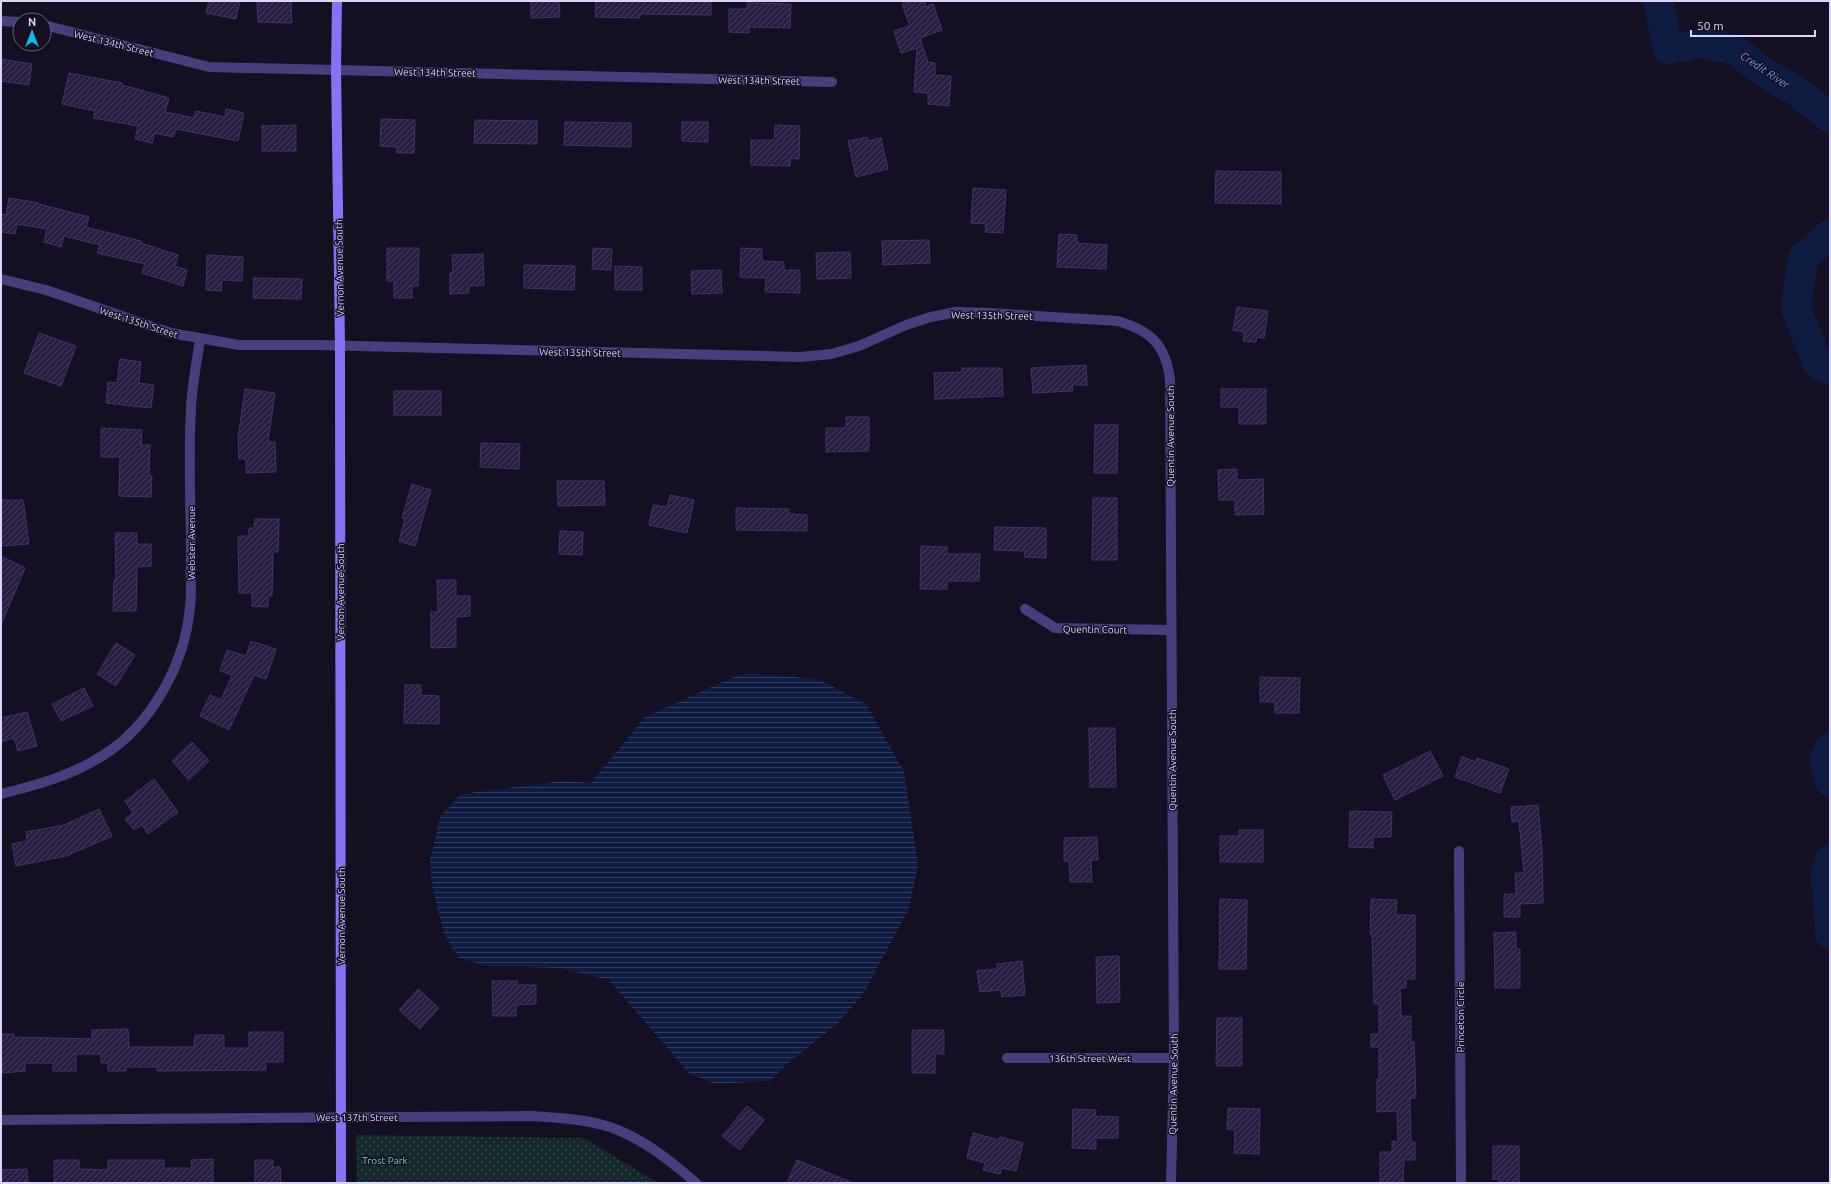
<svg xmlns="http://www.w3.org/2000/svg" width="1831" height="1184" viewBox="0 0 1831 1184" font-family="Ubuntu,sans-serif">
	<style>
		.park { fill: url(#park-dots) }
		.water { fill: url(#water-rules) }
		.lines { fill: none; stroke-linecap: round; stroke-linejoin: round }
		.river { stroke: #0f1c41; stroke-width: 30 }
		.building { fill: url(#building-hatch); stroke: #44316c }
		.street { stroke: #493e7d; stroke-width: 10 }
		.secondary { stroke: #8672f4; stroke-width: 10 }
		.labels { text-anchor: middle; stroke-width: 3; stroke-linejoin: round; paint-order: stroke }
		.street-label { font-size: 10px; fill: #ddd4fc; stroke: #150f22 }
		.park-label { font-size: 10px; fill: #65d6c8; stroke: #150f22 }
		.water-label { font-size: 11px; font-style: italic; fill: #6aa2f4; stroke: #150f22 }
	</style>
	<defs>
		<pattern id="park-dots" width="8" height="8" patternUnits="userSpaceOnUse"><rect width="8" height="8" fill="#13292b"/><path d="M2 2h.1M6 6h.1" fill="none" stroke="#35474b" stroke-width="1.8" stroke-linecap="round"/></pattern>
		<pattern id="water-rules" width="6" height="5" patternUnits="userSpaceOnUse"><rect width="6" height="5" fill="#0f1c41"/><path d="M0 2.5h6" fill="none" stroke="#323c5d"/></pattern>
		<pattern id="building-hatch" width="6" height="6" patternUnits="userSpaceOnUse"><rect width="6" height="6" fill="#291d41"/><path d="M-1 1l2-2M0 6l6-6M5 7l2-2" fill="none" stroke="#483d5d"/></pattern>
	</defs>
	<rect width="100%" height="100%" fill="#150f22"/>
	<!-- park -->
	<polygon class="park" points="356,1135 584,1138 658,1183 357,1183"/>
	<!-- water -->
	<polygon class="water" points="748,673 818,679 867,705 904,772 918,865 909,909 862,996 838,1023 786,1065 770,1081 714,1084 689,1073 609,980 559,968 485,966 459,958 444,934 432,885 430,861 440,817 461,794 563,781 591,783 645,717 734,677"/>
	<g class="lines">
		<!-- river -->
		<g class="river">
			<polyline points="1658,1 1668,49 1704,43 1735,50 1762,71 1798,92 1830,118"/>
			<polyline points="1830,234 1803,258 1796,309 1818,364 1830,370"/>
			<polyline points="1830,748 1825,758 1830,782"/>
			<polyline points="1830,860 1826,874 1830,934"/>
		</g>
	</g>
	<!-- building -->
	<g class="building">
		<polygon points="209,1 240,1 236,19 206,13"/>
		<polygon points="291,1 292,23 258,22 257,2"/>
		<polygon points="531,1 559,1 560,17 531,18"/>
		<polygon points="596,1 711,1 711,15 640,14 640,18 595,17"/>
		<polygon points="911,1 924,1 926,7 933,4 942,30 920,38 928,62 935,63 935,75 951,76 949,106 928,104 928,93 914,92 917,48 901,53 894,31 910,26 902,4"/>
		<polygon points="747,3 791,4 790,28 749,27 749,33 729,32 729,9 747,9"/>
		<polygon points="1,59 32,64 29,85 1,81"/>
		<polygon points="69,73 122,83 122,85 169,98 165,112 194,118 196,111 225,117 226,109 244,113 238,141 176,129 173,137 155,133 152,143 135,139 138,126 93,118 95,111 62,104"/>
		<polygon points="381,119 415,120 414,153 397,153 397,147 380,146"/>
		<polygon points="475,120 537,121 537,144 474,143"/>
		<polygon points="565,122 631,123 631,147 564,145"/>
		<polygon points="682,122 708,122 708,142 682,141"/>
		<polygon points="296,125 296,151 262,151 262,126"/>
		<polygon points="775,125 800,126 799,159 790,158 790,166 751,165 751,140 774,140"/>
		<polygon points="867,137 868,141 881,138 888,169 856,177 848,141"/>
		<polygon points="1216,171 1281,172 1281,204 1215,203"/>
		<polygon points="973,188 1006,190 1003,233 985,232 986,224 971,223"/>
		<polygon points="9,198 39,203 39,204 89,217 86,227 141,241 141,243 178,255 175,266 187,270 183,286 142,273 145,264 97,253 100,245 64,236 61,247 44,242 47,229 17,224 15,234 1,232 1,214 6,215"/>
		<polygon points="1059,234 1077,235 1077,243 1107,245 1106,269 1057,267"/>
		<polygon points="929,240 930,263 883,265 882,241"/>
		<polygon points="387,248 419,248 418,286 412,286 412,298 394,298 394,281 387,281"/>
		<polygon points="593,248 612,249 611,270 592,269"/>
		<polygon points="741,248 762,249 762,261 784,262 784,270 800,270 800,293 765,292 766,278 740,277"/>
		<polygon points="850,252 851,278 817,279 816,253"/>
		<polygon points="483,254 484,285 469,286 469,293 450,294 450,273 453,272 452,255"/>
		<polygon points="207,255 243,257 242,281 222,280 221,291 206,290"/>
		<polygon points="524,265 575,266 574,290 524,288"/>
		<polygon points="615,266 642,267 642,290 615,290"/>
		<polygon points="721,270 722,293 692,294 691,271"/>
		<polygon points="254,278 302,279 301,299 253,298"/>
		<polygon points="1237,307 1268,311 1264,338 1257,337 1256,342 1243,341 1244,332 1233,330"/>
		<polygon points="39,333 76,346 61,386 24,373"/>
		<polygon points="120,359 141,362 139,383 154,385 151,408 106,403 108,382 117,383"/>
		<polygon points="1086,365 1087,385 1072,385 1073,391 1033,393 1031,368"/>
		<polygon points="962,368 1002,368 1003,396 935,399 934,373 962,372"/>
		<polygon points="245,389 275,393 268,442 275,442 276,472 246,473 246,459 239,459 238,438"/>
		<polygon points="1221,389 1266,389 1266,424 1239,424 1239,407 1221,407"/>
		<rect x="394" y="391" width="47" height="24"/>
		<polygon points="846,417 869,417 869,451 826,452 826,428 846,428"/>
		<polygon points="1095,425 1118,425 1117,473 1094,473"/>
		<polygon points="101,428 142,430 141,445 150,445 149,476 152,476 151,497 119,496 120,457 101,457"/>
		<polygon points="481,443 520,444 519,469 480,467"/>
		<polygon points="1237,469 1237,480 1263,479 1264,514 1235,515 1235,500 1219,500 1218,470"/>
		<polygon points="557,481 604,481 605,505 558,506"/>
		<polygon points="412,484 431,490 415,546 399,541 405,519 402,518"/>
		<polygon points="670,495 694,500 687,533 649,525 653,505 667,507"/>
		<polygon points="1093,498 1117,498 1117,560 1092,560"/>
		<polygon points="1,500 23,500 29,544 1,546"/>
		<polygon points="736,508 789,509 789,514 807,515 807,531 736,530"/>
		<polygon points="255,519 279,519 278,552 273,552 272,596 268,596 268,607 252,606 252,593 239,593 238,536 249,536 249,528 254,528"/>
		<polygon points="995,527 1046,528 1046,558 1024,557 1025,551 994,550"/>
		<polygon points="560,531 583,532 582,555 559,554"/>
		<polygon points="115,533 137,533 137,544 151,544 151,566 137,567 136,611 113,611 114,580 116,580"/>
		<polygon points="921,546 947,547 947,554 980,554 979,581 947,581 947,589 920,589"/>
		<polygon points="1,556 25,568 1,625"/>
		<polygon points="437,580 456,580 456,596 470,596 470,616 456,617 456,647 431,648 431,612 438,612"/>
		<polygon points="251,641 276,649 266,679 254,675 229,730 200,716 210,695 221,700 232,675 220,671 227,650 246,656"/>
		<polygon points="116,643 135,655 116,686 97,674"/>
		<polygon points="1260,677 1300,678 1299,713 1275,713 1275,702 1260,702"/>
		<polygon points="405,685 421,685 421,695 439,696 439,724 404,723"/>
		<polygon points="84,688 93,706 61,721 52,704"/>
		<polygon points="27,712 37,746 18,751 14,738 1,742 1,718"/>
		<polygon points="1089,728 1115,728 1116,787 1090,787"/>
		<polygon points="192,742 209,761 189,780 172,761"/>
		<polygon points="1430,751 1443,776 1395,800 1383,775"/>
		<polygon points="1462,757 1476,762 1477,758 1509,769 1500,793 1455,777"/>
		<polygon points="154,779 178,812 148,834 142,825 134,830 125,819 133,813 125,801"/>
		<polygon points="1538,805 1542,849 1543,903 1520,904 1520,917 1504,917 1504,894 1516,894 1515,873 1524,873 1519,821 1512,822 1511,807"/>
		<polygon points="99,809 112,836 66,856 16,866 12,844 27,841 26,832 64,825"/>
		<polygon points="1350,811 1392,812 1391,837 1373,837 1373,848 1349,847"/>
		<polygon points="1239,830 1263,830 1263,862 1220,862 1220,836 1239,836"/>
		<polygon points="1097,837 1098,860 1091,860 1092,882 1070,882 1069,861 1064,861 1064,838"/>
		<polygon points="1220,899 1247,900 1246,969 1219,969"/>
		<polygon points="1371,899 1397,900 1396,915 1415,915 1415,979 1406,979 1406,988 1400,988 1401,1016 1411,1016 1411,1042 1414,1042 1416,1098 1410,1098 1411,1142 1415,1142 1415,1160 1404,1160 1403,1183 1380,1182 1380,1152 1392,1152 1392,1141 1398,1142 1397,1111 1377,1112 1377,1079 1379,1079 1379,1047 1371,1047 1371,1034 1379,1034 1379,1004 1374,1004 1372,934 1370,934"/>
		<polygon points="1516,932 1516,949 1520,949 1520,988 1495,988 1494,933"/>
		<polygon points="1119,956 1120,1002 1097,1003 1096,957"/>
		<polygon points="1022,961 1025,995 1002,997 1001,990 980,992 977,971 997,969 997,964"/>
		<polygon points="492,981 517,981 517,985 536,985 536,1004 516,1005 516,1016 493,1016"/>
		<polygon points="418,989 439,1008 420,1029 399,1010"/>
		<polygon points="1217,1018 1242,1018 1242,1066 1216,1066"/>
		<polygon points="128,1029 129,1047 194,1047 195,1035 224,1035 224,1048 249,1048 249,1032 283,1032 283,1062 266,1062 266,1070 157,1071 157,1067 126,1067 126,1071 108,1071 108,1063 101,1063 101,1054 76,1054 76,1071 53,1071 53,1063 25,1063 25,1071 2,1073 1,1034 14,1034 14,1037 92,1039 92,1030"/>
		<polygon points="912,1030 944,1030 944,1054 935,1054 935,1073 912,1073"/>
		<polygon points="747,1106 764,1120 740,1150 722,1136"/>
		<polygon points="1228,1108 1260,1109 1259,1154 1234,1153 1235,1130 1227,1129"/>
		<polygon points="1073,1109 1096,1110 1095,1116 1118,1117 1118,1138 1096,1138 1096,1149 1072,1148"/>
		<polygon points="973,1133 999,1140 1000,1137 1023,1143 1016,1171 1002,1168 1000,1174 983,1170 985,1163 967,1158"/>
		<polygon points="1493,1146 1519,1146 1519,1183 1499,1183 1499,1179 1493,1179"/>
		<polygon points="213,1159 213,1183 54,1183 54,1160 79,1160 79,1169 108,1170 108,1160 164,1160 164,1168 192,1168 191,1160"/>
		<polygon points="255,1160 273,1160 273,1167 280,1167 281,1183 255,1183"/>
		<polygon points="797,1160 853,1183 787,1183"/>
		<polygon points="27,1169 28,1183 1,1183 1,1170"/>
	</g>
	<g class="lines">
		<!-- street -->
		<g class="street">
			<polyline points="1,21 20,22"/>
			<polyline points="44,25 209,67 832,82"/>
			<path d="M 1,279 L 46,290 L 171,333 L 239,345 L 317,345 L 800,357 L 831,354 L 859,346 L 906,325 L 931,317 L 956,312 L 989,313 L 1118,321 C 1151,331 1166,345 1170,380 L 1174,1058 L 1171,1183"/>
			<polyline points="1025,609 1055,628 1171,630"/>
			<path d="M 1,794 C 36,785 71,776 102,756 C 151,726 185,664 190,607 C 192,591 190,573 191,556 C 191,507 188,457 191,408 C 192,385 197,362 200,339"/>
			<polyline points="1459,851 1461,1183"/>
			<polyline points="1007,1058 1174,1058"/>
			<path d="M 1,1120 L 530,1116 C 559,1118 591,1119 618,1130 C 647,1142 672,1162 696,1183"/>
		</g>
		<!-- secondary -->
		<polyline class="secondary" points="337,1 336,69 340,346 341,1183"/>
	</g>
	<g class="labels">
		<!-- street labels -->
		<g class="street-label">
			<text transform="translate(114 43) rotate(14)" y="4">West 134th Street</text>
			<text transform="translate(435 72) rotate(1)" y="4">West 134th Street</text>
			<text transform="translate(759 80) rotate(1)" y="4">West 134th Street</text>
			<text transform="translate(339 268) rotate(-91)" y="4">Vernon Avenue South</text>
			<text transform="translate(992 315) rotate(1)" y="4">West 135th Street</text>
			<text transform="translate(139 322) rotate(18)" y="4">West 135th Street</text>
			<text transform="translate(580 352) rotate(1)" y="4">West 135th Street</text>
			<text transform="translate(1170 436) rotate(-90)" y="4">Quentin Avenue South</text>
			<text transform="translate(191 543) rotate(-90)" y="4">Webster Avenue</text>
			<text transform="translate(340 592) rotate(-90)" y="4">Vernon Avenue South</text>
			<text transform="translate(1095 629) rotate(1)" y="4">Quentin Court</text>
			<text transform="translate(1172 760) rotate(-90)" y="4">Quentin Avenue South</text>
			<text transform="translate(341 916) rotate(-90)" y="4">Vernon Avenue South</text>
			<text transform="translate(1460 1017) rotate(-90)" y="4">Princeton Circle</text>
			<text x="1090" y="1062">136th Street West</text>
			<text transform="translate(1173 1084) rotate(-89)" y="4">Quentin Avenue South</text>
			<text x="357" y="1121">West 137th Street</text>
		</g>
		<!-- park labels -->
		<g class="park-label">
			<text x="385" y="1164">Trost Park</text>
		</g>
		<!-- water labels -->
		<g class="water-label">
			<text transform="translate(1765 70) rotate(34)" y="4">Credit River</text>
		</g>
	</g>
	<!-- border -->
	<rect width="1831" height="1184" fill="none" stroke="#ddd4fc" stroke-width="4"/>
	<!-- north arrow -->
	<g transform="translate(32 32)"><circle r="19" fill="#150f22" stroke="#655e79"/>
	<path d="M0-3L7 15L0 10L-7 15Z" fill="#12b8ea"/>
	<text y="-6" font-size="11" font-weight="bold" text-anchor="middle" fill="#ddd4fc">N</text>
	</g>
	<!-- scale -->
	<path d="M1691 30v6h124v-6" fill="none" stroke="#ddd4fc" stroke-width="2"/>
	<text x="1697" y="30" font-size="12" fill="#ddd4fc" stroke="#150f22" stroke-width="3" paint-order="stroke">50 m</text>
</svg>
